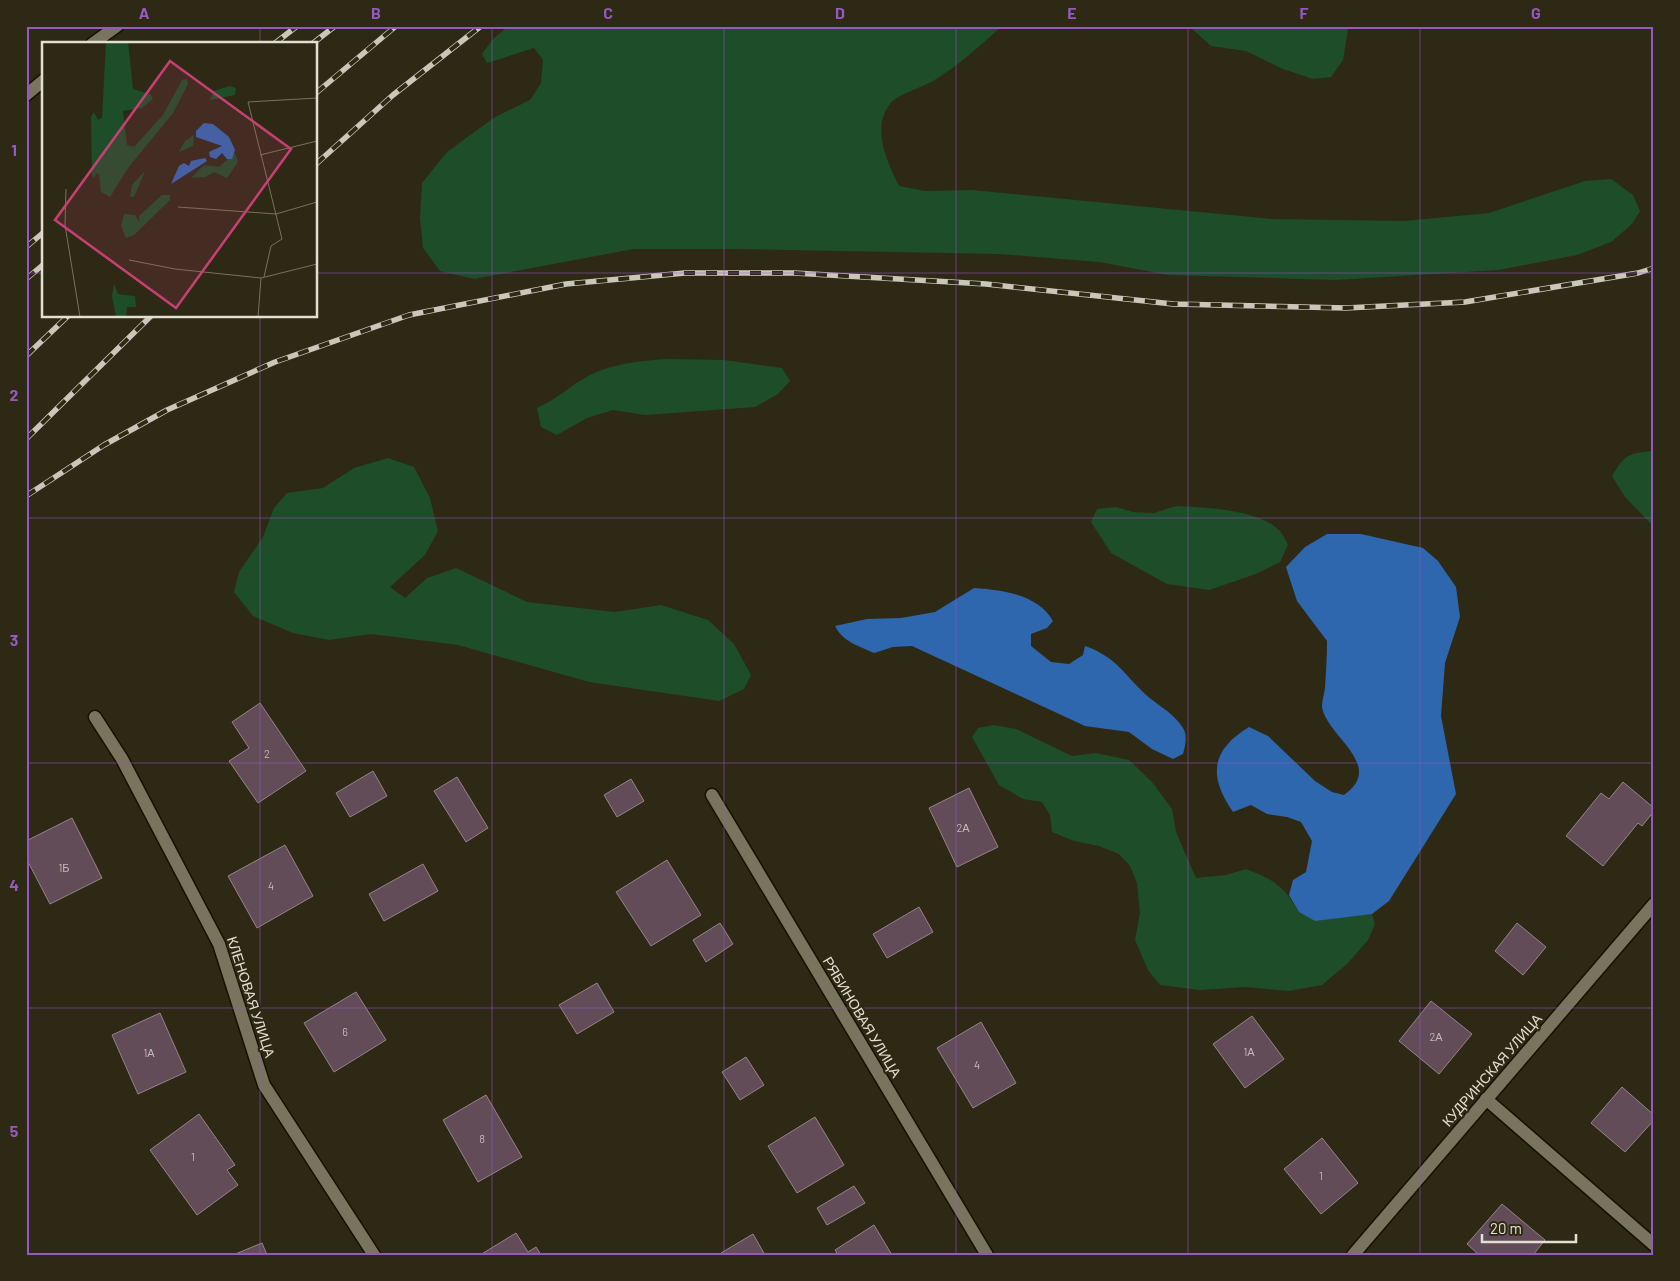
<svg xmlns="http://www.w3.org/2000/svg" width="1680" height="1281" viewBox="0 0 1680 1281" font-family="Barlow,sans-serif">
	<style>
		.green { fill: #1e4d29 }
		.water { fill: #2e67ad }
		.building { fill: #614c57; stroke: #98818c }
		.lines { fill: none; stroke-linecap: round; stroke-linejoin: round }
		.service-casing { stroke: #161101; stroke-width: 15 }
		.minor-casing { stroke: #161101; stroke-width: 15 }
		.service { stroke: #7a745e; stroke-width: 12 }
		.minor { stroke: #7a745e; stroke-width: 12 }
		.rail-casing { stroke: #cac7ba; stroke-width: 5.5 }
		.rail { stroke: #2e2915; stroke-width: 4; stroke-dasharray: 11; stroke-linecap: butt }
		.grid { fill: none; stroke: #9559c4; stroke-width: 1; stroke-opacity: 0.55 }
		.labels { text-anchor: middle; stroke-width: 4.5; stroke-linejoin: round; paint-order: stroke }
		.number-label { font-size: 11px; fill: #c2bab4 }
		.street-label { font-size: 14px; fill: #e2dfd3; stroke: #2e2915 }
		.inset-road { fill: none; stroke: #767261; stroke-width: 1 }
		.view { fill: #c84073; fill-opacity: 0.15; stroke: #c84073; stroke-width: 2.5 }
		.inset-edge { fill: none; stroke: #e2dfd3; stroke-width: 2.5 }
		.neatline { fill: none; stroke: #9559c4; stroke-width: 2 }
		.grid-label { font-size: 16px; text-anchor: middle; font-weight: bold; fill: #9559c4 }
	</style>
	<rect width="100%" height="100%" fill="#2e2915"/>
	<!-- green -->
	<g class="green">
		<path d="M 509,26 L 1002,26 C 981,45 958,66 933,81 C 923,87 896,95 890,104 C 871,128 887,162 899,186 L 925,191 L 972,190 L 1272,219 L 1404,221 L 1489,213 L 1585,181 L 1611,179 L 1633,195 L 1640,211 L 1632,224 L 1611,242 L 1577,255 L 1499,270 L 1335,280 L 1168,275 L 1099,262 L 1000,254 L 731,249 L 633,249 L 474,279 L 440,271 L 423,248 L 420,218 L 422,183 L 447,152 L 495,117 L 530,100 L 541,83 L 543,60 L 534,48 L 487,63 L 482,54 L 494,38 Z"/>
		<polygon points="1189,26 1347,26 1348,29 1343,60 1331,77 1313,79 1283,69 1246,51 1211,46"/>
		<path d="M 667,359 L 723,360 L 782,368 L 790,381 L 778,394 L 755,407 L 645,415 L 613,410 L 587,418 L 557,435 L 541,427 L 537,408 C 560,398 570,385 590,375 C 614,363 641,361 667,359 Z"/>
		<path d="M 1654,451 L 1654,527 L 1625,497 L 1612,476 C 1625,454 1629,453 1654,451 Z"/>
		<polygon points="388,458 414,467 430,498 438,531 425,555 390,587 405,598 427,578 456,568 527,602 615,612 661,605 708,620 734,644 751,675 744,689 719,701 589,682 458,645 371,634 329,640 293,633 253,616 234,592 239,572 263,537 274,508 287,493 323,488 354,468"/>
		<path d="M 1176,506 C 1204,507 1261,510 1280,531 C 1283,535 1286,540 1288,545 L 1280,562 L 1256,574 L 1209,590 L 1167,584 L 1111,553 L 1091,522 L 1097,509 L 1116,507 L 1133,512 L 1154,513 Z"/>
		<path d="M 994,725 L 1016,729 L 1072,756 L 1096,753 L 1129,760 L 1152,782 L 1172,809 L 1176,832 L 1196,878 L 1226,875 L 1246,869 C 1274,880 1283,885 1299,912 L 1345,916 L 1372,914 L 1375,924 L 1368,940 L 1347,964 L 1322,985 L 1288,991 L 1245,987 L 1200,990 L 1160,985 L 1148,970 L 1135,940 L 1140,913 L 1137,883 L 1130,866 L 1119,854 L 1099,846 L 1074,841 L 1052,832 L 1050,815 L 1042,802 L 1023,799 L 999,785 L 972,737 L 978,728 Z"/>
	</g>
	<!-- water -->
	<g class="water">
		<path d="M 1327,534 L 1361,534 L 1423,548 L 1438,561 L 1456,587 L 1460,617 L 1445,663 L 1441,716 L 1456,794 L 1389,901 L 1372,914 L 1315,921 L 1299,912 L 1289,895 L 1293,880 L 1306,872 L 1312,841 L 1301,822 L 1287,817 L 1267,814 L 1251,805 L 1233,812 C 1208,776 1211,750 1249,727 L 1268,736 L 1315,781 L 1332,792 L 1344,795 C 1386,765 1327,737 1322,707 C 1322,701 1324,694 1325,688 C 1326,672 1327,657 1327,641 L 1297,601 L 1286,567 L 1305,547 Z"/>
		<path d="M 974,588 C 1002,590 1038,594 1053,621 L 1047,628 L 1031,634 L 1031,646 L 1051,662 L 1069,664 L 1083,655 L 1085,646 C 1116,657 1123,673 1145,694 C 1157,705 1174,713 1183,728 C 1188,736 1185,746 1183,754 L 1173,759 L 1152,749 L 1129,732 L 1085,726 L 912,646 L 893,647 L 874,653 C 859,646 843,642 835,626 L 867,619 L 901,618 L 935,612 Z"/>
	</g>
	<!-- building -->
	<g class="building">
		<polygon points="260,703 306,771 258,803 229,761 249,748 232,722"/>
		<polygon points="373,771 387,796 350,817 336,793"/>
		<polygon points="457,777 488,828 466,842 434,791"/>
		<polygon points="631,779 644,801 617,817 604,795"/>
		<polygon points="1623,782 1654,808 1654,811 1642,826 1638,823 1603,866 1566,836 1601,793 1609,799"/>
		<polygon points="969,788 998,847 957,867 929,808"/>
		<polygon points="72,818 102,878 50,904 26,858 26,841"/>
		<polygon points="285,845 313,896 257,928 228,876"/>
		<polygon points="667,860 701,915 651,946 616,892"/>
		<polygon points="423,864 438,891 384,921 369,894"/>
		<polygon points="919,907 933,932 887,958 873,934"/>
		<polygon points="720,923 733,944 706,962 693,940"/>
		<polygon points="1517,923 1546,947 1523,975 1495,951"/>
		<polygon points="597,983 614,1012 577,1034 559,1005"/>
		<polygon points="356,992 386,1040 334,1072 304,1023"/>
		<polygon points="1431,1001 1472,1034 1439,1074 1399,1041"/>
		<polygon points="160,1013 186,1072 138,1094 112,1035"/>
		<polygon points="1252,1016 1284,1059 1245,1088 1213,1044"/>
		<polygon points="981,1022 1016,1083 973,1108 937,1048"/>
		<polygon points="746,1057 764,1085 740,1100 722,1072"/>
		<polygon points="1622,1087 1654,1115 1654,1120 1625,1152 1591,1123"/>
		<polygon points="486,1095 522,1157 478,1182 443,1120"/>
		<polygon points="199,1114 235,1165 227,1170 238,1185 197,1215 150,1150"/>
		<polygon points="815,1117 844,1165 797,1193 768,1146"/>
		<polygon points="1322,1138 1358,1183 1321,1214 1284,1169"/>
		<polygon points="854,1186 865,1203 827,1225 817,1208"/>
		<polygon points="1502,1204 1545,1240 1533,1255 1479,1255 1467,1244"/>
		<polygon points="874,1225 892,1255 838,1255 835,1250"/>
		<polygon points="516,1233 528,1252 536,1247 541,1255 480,1255"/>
		<polygon points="753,1234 765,1255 722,1255 721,1253"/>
		<polygon points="262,1243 267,1255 233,1255"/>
	</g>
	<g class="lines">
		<defs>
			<g id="service">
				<polyline points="92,44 117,26"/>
				<polyline points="26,95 44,80"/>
			</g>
			<g id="minor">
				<polyline points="95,717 122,759 219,944 264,1085 374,1255"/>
				<polyline points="712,795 987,1255"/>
				<polyline points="1486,1099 1654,1245"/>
				<polyline points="1353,1255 1654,904"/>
			</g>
		</defs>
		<!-- service casing -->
		<use href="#service" class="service-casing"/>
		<!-- minor casing -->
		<use href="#minor" class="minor-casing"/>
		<!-- service -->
		<use href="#service" class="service"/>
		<!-- minor -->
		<use href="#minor" class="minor"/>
		<defs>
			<g id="rail">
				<polyline points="274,44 297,26"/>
				<polyline points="312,44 335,26"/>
				<polyline points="316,93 396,26"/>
				<polyline points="316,164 393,95 481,26"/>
				<polyline points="26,247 44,232"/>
				<polyline points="26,279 44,264"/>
				<polyline points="26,356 68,316"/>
				<polyline points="26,439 151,316"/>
				<polyline points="26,496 104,445 167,410 275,362 409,315 566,284 685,273 794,273 986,284 1173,304 1346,308 1465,302 1638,273 1654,268"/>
			</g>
		</defs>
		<!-- rail casing -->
		<use href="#rail" class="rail-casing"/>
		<!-- rail -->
		<use href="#rail" class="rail"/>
	</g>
	<!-- grid -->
	<path class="grid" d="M 260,26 L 260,44M 492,26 L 492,1255M 724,26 L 724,1255M 956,26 L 956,1255M 1188,26 L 1188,1255M 1420,26 L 1420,1255M 26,273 L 44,273M 316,273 L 1654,273M 260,316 L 260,1255M 26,518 L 1654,518M 26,763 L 1654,763M 26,1008 L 1654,1008"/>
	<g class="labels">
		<!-- number labels -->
		<g class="number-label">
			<text x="267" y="758">2</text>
			<text x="963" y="832">2А</text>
			<text x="64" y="872">1Б</text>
			<text x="271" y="890">4</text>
			<text x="345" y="1036">6</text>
			<text x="1436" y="1041">2А</text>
			<text x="1249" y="1056">1А</text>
			<text x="149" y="1057">1А</text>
			<text x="977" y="1069">4</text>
			<text x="482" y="1143">8</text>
			<text x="193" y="1161">1</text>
			<text x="1321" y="1180">1</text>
		</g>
		<!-- street labels -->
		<g class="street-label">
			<text transform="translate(251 997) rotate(72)" y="5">КЛЕНОВАЯ УЛИЦА</text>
			<text transform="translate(862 1017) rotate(59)" y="5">РЯБИНОВАЯ УЛИЦА</text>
			<text transform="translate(1492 1070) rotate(-49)" y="5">КУДРИНСКАЯ УЛИЦА</text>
		</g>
	</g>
	<!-- overview -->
	<g transform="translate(42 42)">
		<rect width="275" height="275" fill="#2e2915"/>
		<path d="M 64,0 L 86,0 L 91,47 L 108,52 L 111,57 L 100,66 L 81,69 L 85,103 L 92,105 L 121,73 L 140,38 L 145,37 L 146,42 L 131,71 L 86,126 L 68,155 L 59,150 L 57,132 L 54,131 L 52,136 L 50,134 L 49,75 L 52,70 L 56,78 L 60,76 ZM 188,44 L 194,46 L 193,53 L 168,58 L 172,49 ZM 152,93 L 151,104 L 137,110 L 143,99 ZM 193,111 L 196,120 L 185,136 L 172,130 L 163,135 L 149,136 L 162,123 L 177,125 ZM 103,129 L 92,155 L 88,155 L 90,143 ZM 120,153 L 128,153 L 128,158 L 92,193 L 84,196 L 79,184 L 82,172 L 93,173 L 97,180 L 97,174 ZM 72,242 L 76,252 L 93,254 L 94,265 L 85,265 L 84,275 L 74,275 L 70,254 Z" fill="#1e4d29"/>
		<path d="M 162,81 L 171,82 L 187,95 L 193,108 L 190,117 L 185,117 L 180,111 L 174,117 L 168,115 L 167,110 L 180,104 L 154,95 L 154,89 ZM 163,116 L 165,119 L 129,142 L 137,124 L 142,121 L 147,124 L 149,119 Z" fill="#2e67ad"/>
		<path class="inset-road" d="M 218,113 L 275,99M 24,147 L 23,183 L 38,275M 136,165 L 234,172 L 275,160M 87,218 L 133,227 L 219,236M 222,235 L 229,204 L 240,197 L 206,60 L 275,56M 216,275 L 219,236 L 275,222"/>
		<path class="view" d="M 128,19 L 249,107 L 134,266 L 13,178 Z"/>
		<rect width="275" height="275" class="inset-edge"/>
	</g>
	<!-- border -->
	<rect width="1680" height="1281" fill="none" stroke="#2e2915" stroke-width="55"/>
	<!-- scale -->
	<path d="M1482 1234v8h94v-8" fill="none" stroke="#e2dfd3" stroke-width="2.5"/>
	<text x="1490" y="1234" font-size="15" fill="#e2dfd3" stroke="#2e2915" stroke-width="4" paint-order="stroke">20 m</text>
	<rect x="28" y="28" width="1624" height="1226" class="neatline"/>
	<g class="grid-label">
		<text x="144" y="19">A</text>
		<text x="376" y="19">B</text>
		<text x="608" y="19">C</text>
		<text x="840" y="19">D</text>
		<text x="1072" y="19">E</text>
		<text x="1304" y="19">F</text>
		<text x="1536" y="19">G</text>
		<text x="14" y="156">1</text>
		<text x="14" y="401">2</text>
		<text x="14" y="646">3</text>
		<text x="14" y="891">4</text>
		<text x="14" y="1137">5</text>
	</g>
</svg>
